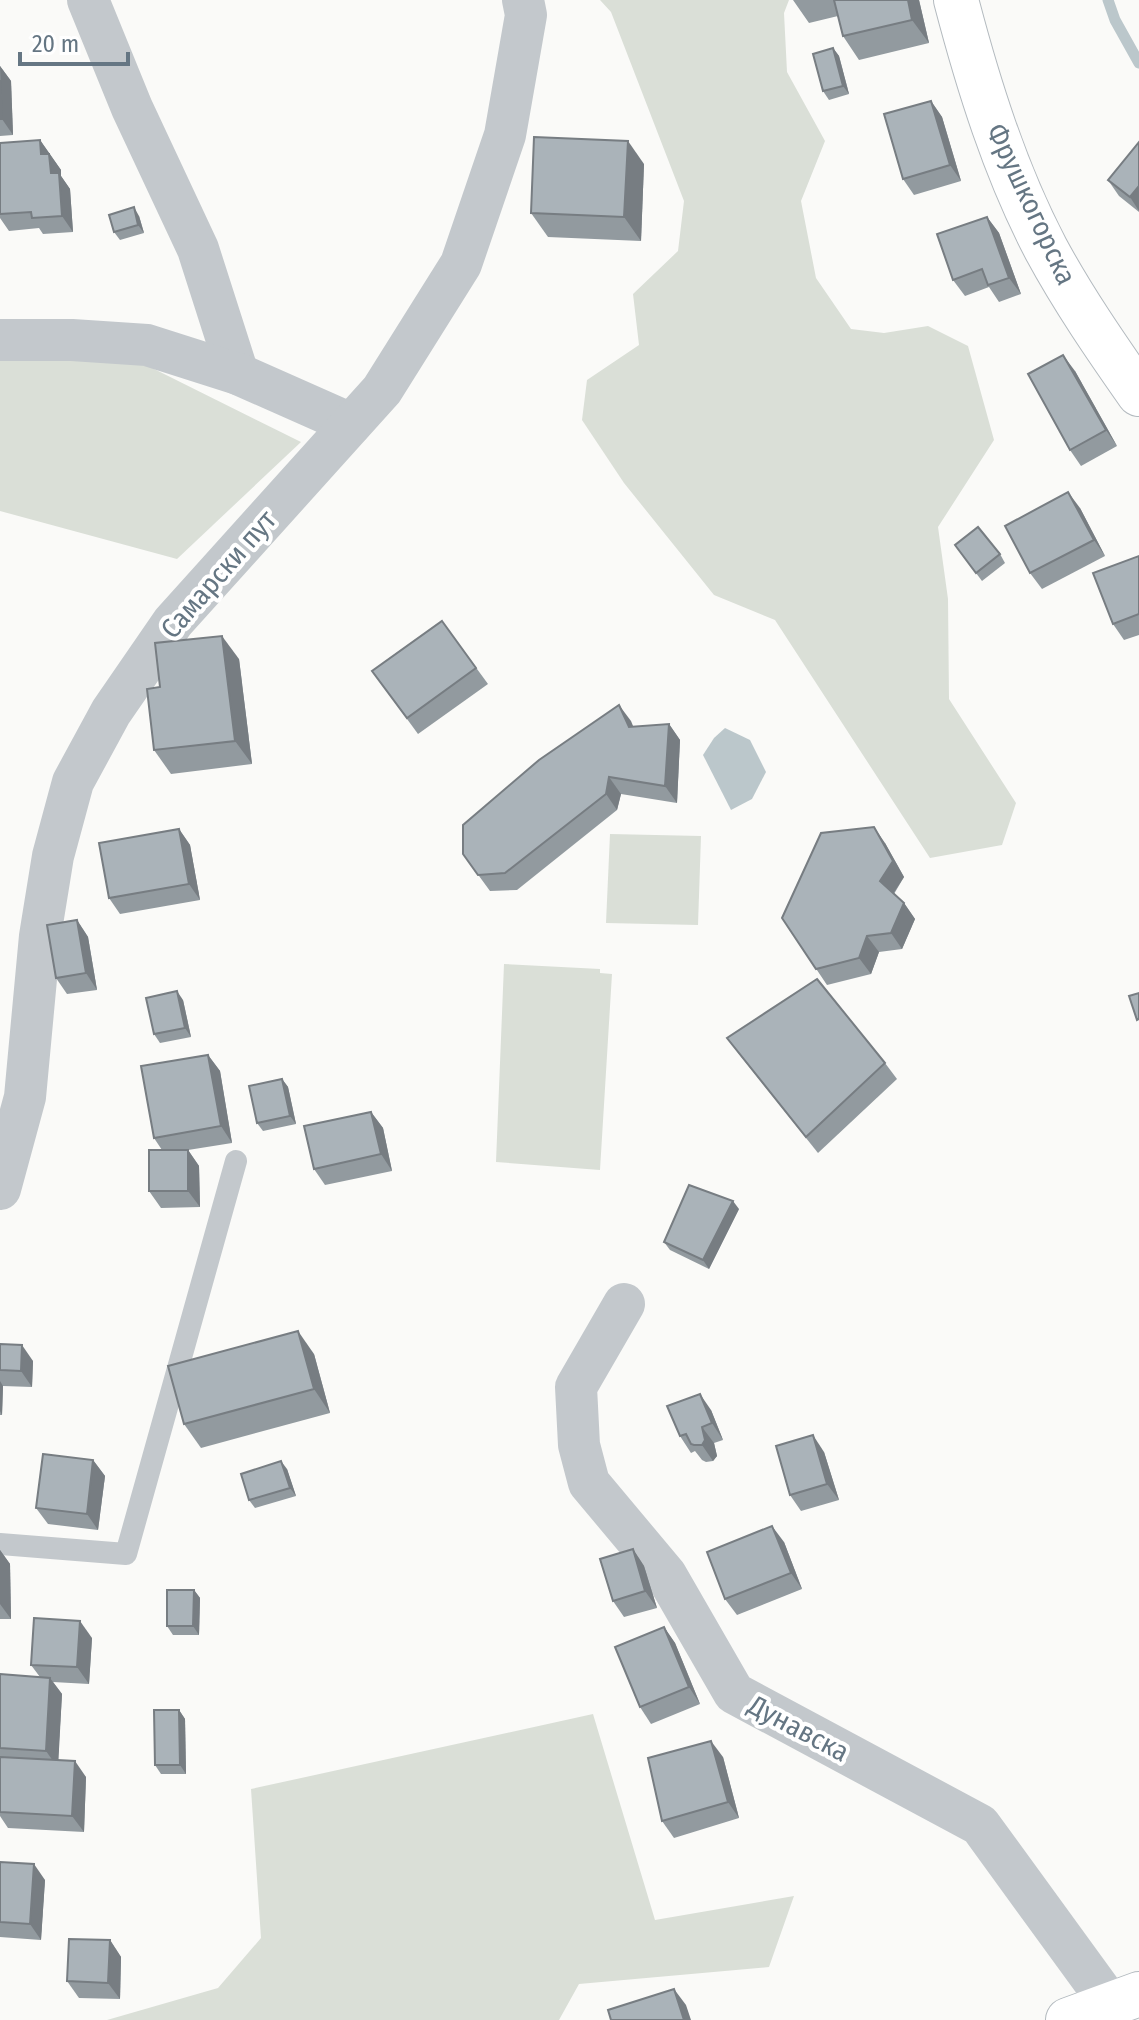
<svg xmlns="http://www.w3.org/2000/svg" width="1139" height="2020" viewBox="0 0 1139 2020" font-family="'Fira Sans Condensed',sans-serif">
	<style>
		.green { fill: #dadfd7 }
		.water { fill: #bbc7cb }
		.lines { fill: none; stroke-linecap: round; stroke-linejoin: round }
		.stream { stroke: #bbc7cb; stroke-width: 11 }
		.secondary-casing { stroke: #b3babf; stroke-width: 46 }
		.lane { stroke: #c3c8cc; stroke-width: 22 }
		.street { stroke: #c3c8cc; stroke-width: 42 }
		.secondary { stroke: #fff; stroke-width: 44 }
		.wall { fill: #929a9f }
		.shaded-wall { fill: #777d82 }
		.building { fill: #aab3b9; stroke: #777d82; stroke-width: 2 }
		.labels { text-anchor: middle; stroke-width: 8; stroke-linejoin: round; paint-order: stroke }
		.street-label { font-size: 28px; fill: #657683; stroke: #fff }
	</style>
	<rect width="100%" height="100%" fill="#fafaf8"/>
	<!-- green -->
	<g class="green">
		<polygon points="600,0 789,0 784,13 787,72 825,141 801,201 816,278 851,329 884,333 928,326 968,346 994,440 938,527 948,599 949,699 1016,803 1002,845 930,858 775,620 714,595 624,483 582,420 587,380 639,345 633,294 678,251 684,201 611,12"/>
		<polygon points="128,356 301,442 177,559 0,511 0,359"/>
		<polygon points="610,834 701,836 698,925 606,923"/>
		<polygon points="504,964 600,969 600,973 612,974 600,1170 496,1162"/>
		<polygon points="593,1714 655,1920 794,1896 769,1967 579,1984 559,2020 107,2020 218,1988 261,1938 251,1789"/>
	</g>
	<!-- water -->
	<polygon class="water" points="725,728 750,740 766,772 752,799 731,810 703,755 714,738"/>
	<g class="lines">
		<!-- stream -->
		<polyline class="stream" points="1108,0 1115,20 1139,63"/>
		<defs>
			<g id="secondary">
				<path d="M 956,0 C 978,84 1005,171 1046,249 C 1073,299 1106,347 1139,394"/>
				<polyline points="1068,2020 1139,1994"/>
			</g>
		</defs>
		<!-- secondary casing -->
		<use href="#secondary" class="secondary-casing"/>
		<!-- lane -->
		<polyline class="lane" points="0,1544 126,1554 236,1161"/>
		<!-- street -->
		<g class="street">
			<polyline points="88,0 132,108 198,249 238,374"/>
			<polyline points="0,340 72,340 147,345 238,374 351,424"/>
			<polyline points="0,1189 25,1097 40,936 53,856 73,782 111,712 173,622 382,390 461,264 505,135 526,15 523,0"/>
			<polyline points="624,1304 576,1387 579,1445 589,1483 666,1575 734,1693 980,1825 1111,2005"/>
		</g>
		<!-- secondary -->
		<use href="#secondary" class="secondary"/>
	</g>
	<!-- wall -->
	<g class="wall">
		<polygon points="793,0 919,0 929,43 859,60 843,36 838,16 809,23"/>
		<polygon points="833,48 839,56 849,94 829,100 823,91"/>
		<polygon points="0,66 11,81 13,135 0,136"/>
		<polygon points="931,101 942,117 961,181 914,195 903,179"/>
		<polygon points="40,140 61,170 61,176 70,189 73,232 43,234 39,228 9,231 0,218 0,143"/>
		<polygon points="1139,142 1139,212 1119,196 1108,180"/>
		<polygon points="644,164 641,241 548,237 531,213"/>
		<polygon points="139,216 144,233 120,240 114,232"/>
		<polygon points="987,217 999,233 1021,294 999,302 989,287 965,296 953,280"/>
		<polygon points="1075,371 1117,446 1081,466 1070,450"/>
		<polygon points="1080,508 1105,556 1042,589 1030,573"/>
		<polygon points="955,545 1000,554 1005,563 982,581"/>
		<polygon points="1139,556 1139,635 1124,640 1113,624"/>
		<polygon points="442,621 488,684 418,734 372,671"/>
		<polygon points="239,659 252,764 171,774 154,750 160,687"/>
		<polygon points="619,705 633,727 669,724 680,740 677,803 621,794 617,810 517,890 490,891 463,854"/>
		<polygon points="179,829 190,845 200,900 120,914 109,898"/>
		<polygon points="885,843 904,877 894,894 904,903 915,919 902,949 879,952 871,974 827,985 782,918"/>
		<polygon points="77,920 88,937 97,990 67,994 56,978"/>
		<polygon points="183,1000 191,1037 160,1043 154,1034"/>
		<polygon points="727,1038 885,1063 897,1079 818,1153 739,1054"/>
		<polygon points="208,1055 220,1071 232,1143 188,1150 199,1166 200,1207 161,1208 149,1191 162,1150 154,1138"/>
		<polygon points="282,1079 288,1087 296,1124 263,1131 257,1123"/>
		<polygon points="371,1112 383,1128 392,1171 325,1185 314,1169"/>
		<polygon points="739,1209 709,1269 670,1250 664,1242"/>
		<polygon points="0,1344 33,1361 32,1387 3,1386 2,1415 0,1415"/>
		<polygon points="314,1354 330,1413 201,1448 184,1424"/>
		<polygon points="711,1410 723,1440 714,1443 717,1456 713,1461 706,1462 702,1460 695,1451 691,1453 680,1436"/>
		<polygon points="824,1452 839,1500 801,1511 790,1495"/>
		<polygon points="93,1460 105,1476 98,1530 48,1524 36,1508"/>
		<polygon points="287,1469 296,1496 255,1508 249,1500"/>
		<polygon points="784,1542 802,1589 737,1615 725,1599"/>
		<polygon points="633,1549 644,1566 657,1608 624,1617 613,1601"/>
		<polygon points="0,1550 10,1564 11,1619 0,1619"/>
		<polygon points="194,1590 200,1598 199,1635 173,1635 167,1626"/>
		<polygon points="664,1627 675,1643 700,1704 651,1724 640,1707"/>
		<polygon points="92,1638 89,1684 53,1682 62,1694 58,1760 86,1777 84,1832 8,1828 0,1816 0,1674 40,1677 31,1665"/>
		<polygon points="179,1710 185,1719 186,1774 161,1774 155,1765"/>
		<polygon points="723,1757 739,1818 674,1838 662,1821"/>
		<polygon points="0,1862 45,1880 41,1940 0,1937"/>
		<polygon points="110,1940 121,1957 120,1999 79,1998 67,1981"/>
	</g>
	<!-- shaded-wall -->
	<g class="shaded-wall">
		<polygon points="908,0 919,0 929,43 912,20"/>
		<polygon points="833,48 839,56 849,94 843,86"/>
		<polygon points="0,66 11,81 13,135 2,119"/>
		<polygon points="931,101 942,117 961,181 950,165"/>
		<polygon points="40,140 61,170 61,176 70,189 73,232 62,216 51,173 41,154"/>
		<polygon points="628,141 644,164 641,241 624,217"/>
		<polygon points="1139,186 1139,211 1130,197"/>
		<polygon points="134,207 139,216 144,233 138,225"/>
		<polygon points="987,217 999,233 1021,294 1009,278"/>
		<polygon points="1063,355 1075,371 1117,446 1106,430"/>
		<polygon points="1068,492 1080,508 1105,556 1094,540"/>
		<polygon points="222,636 239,659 252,764 235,741"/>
		<polygon points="619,705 631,721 640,743 629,727"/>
		<polygon points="669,724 680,740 677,803 665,786"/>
		<polygon points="609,777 621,794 617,810 606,794"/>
		<polygon points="874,827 885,843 904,877 891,897 880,881"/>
		<polygon points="179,829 190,845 200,900 189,884"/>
		<polygon points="904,903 915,919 902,949 891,933"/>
		<polygon points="77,920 88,937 97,990 86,973"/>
		<polygon points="867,936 879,952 871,974 859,958"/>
		<polygon points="177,991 183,1000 191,1037 185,1028"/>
		<polygon points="208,1055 220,1071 232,1143 221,1126"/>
		<polygon points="282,1079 288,1087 296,1124 290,1116"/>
		<polygon points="371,1112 383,1128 392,1171 381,1154"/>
		<polygon points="188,1150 199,1166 200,1207 188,1191"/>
		<polygon points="733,1201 739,1209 709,1269 703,1260"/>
		<polygon points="298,1331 314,1354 330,1413 314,1389"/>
		<polygon points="22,1345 33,1361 32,1387 21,1371"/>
		<polygon points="0,1381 3,1386 2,1415 0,1411"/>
		<polygon points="700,1394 711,1410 723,1440 712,1423"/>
		<polygon points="702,1427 714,1443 717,1456 713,1461 702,1445"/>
		<polygon points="813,1435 824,1452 839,1500 827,1484"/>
		<polygon points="93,1460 105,1476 98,1530 87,1514"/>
		<polygon points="281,1461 287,1469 296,1496 290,1488"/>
		<polygon points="772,1526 784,1542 802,1589 791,1573"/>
		<polygon points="633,1549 644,1566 657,1608 645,1591"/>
		<polygon points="0,1550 10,1564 11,1619 0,1604"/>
		<polygon points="194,1590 200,1598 199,1635 193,1626"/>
		<polygon points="80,1621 92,1638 89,1684 77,1667"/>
		<polygon points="664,1627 675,1643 700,1704 689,1687"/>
		<polygon points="50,1678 62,1694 58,1768 46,1751"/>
		<polygon points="179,1710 185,1719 186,1774 180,1765"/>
		<polygon points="711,1741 723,1757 739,1818 728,1802"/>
		<polygon points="75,1761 86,1777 84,1832 72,1816"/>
		<polygon points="34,1864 45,1880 41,1940 30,1924"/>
		<polygon points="110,1940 121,1957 120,1999 108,1983"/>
		<polygon points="674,1989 686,2005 691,2020 684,2020"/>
	</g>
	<!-- building -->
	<g class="building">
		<polygon points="834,0 908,0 912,20 843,36"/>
		<polygon points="833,48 843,86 823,91 813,54"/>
		<polygon points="0,80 2,119 0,119"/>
		<polygon points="931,101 950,165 903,179 884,114"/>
		<polygon points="534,137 628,141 624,217 531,213"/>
		<polygon points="40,140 41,154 49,154 51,173 59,173 62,216 32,218 31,212 0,214 0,143"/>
		<polygon points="1139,142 1139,186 1130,197 1108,180"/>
		<polygon points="134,207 138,225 114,232 109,215"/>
		<polygon points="987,217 1009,278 988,285 982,269 953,280 937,234"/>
		<polygon points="1063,355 1106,430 1070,450 1028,374"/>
		<polygon points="1068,492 1094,540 1030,573 1005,526"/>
		<polygon points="978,527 1000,554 976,573 955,545"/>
		<polygon points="1139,556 1139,614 1113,624 1093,573"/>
		<polygon points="442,621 476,668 407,718 372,671"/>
		<polygon points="222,636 235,741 154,750 147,689 160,687 155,643"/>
		<polygon points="619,705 629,727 669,724 665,786 609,777 606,794 505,873 478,875 463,854 463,825 539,760"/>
		<polygon points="874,827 893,861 880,881 904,903 891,933 867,936 859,958 816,969 782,918 821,833"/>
		<polygon points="179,829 189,884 109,898 99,843"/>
		<polygon points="77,920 86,973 56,978 47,925"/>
		<polygon points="817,979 885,1063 806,1137 727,1038"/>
		<polygon points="177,991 185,1028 154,1034 146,998"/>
		<polygon points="1139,993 1139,1019 1137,1020 1129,996"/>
		<polygon points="208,1055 221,1126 154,1138 141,1066"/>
		<polygon points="282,1079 290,1116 257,1123 249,1086"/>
		<polygon points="371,1112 381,1154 314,1169 304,1126"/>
		<rect x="149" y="1150" width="39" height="41"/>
		<polygon points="689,1185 733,1201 703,1260 664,1242"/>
		<polygon points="298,1331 314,1389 184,1424 168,1366"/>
		<polygon points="0,1344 22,1345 21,1371 0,1370"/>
		<polygon points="700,1394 712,1423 702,1427 705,1440 702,1445 694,1445 691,1444 686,1434 680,1436 667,1406"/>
		<polygon points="813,1435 827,1484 790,1495 776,1446"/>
		<polygon points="43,1454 93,1460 87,1514 36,1508"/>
		<polygon points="281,1461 290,1488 249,1500 241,1474"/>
		<polygon points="772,1526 791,1573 725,1599 707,1552"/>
		<polygon points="633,1549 645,1591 613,1601 600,1559"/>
		<polygon points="167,1590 194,1590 193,1626 167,1626"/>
		<polygon points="34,1618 80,1621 77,1667 31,1665"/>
		<polygon points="664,1627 689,1687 640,1707 615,1647"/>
		<polygon points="0,1674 50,1678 46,1751 0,1748"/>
		<polygon points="154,1710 179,1710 180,1765 155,1765"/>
		<polygon points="711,1741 728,1802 662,1821 648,1758"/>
		<polygon points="0,1757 75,1761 72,1816 0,1812"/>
		<polygon points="0,1862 34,1864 30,1924 0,1922"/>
		<polygon points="69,1939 110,1940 108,1983 67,1981"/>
		<polygon points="674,1989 684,2020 611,2020 608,2010"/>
	</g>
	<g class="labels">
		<!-- street labels -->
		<g class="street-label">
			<text transform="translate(1032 204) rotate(65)" y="10">Фрушкогорска</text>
			<text transform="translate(218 574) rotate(-49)" y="10">Самарски пут</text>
			<text transform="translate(799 1728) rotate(28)" y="10">Дунавска</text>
		</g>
	</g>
	<!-- scale -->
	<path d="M20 52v12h108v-12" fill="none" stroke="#657683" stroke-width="4"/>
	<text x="32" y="52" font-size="24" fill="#657683" stroke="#ffffff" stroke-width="6" paint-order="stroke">20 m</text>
</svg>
